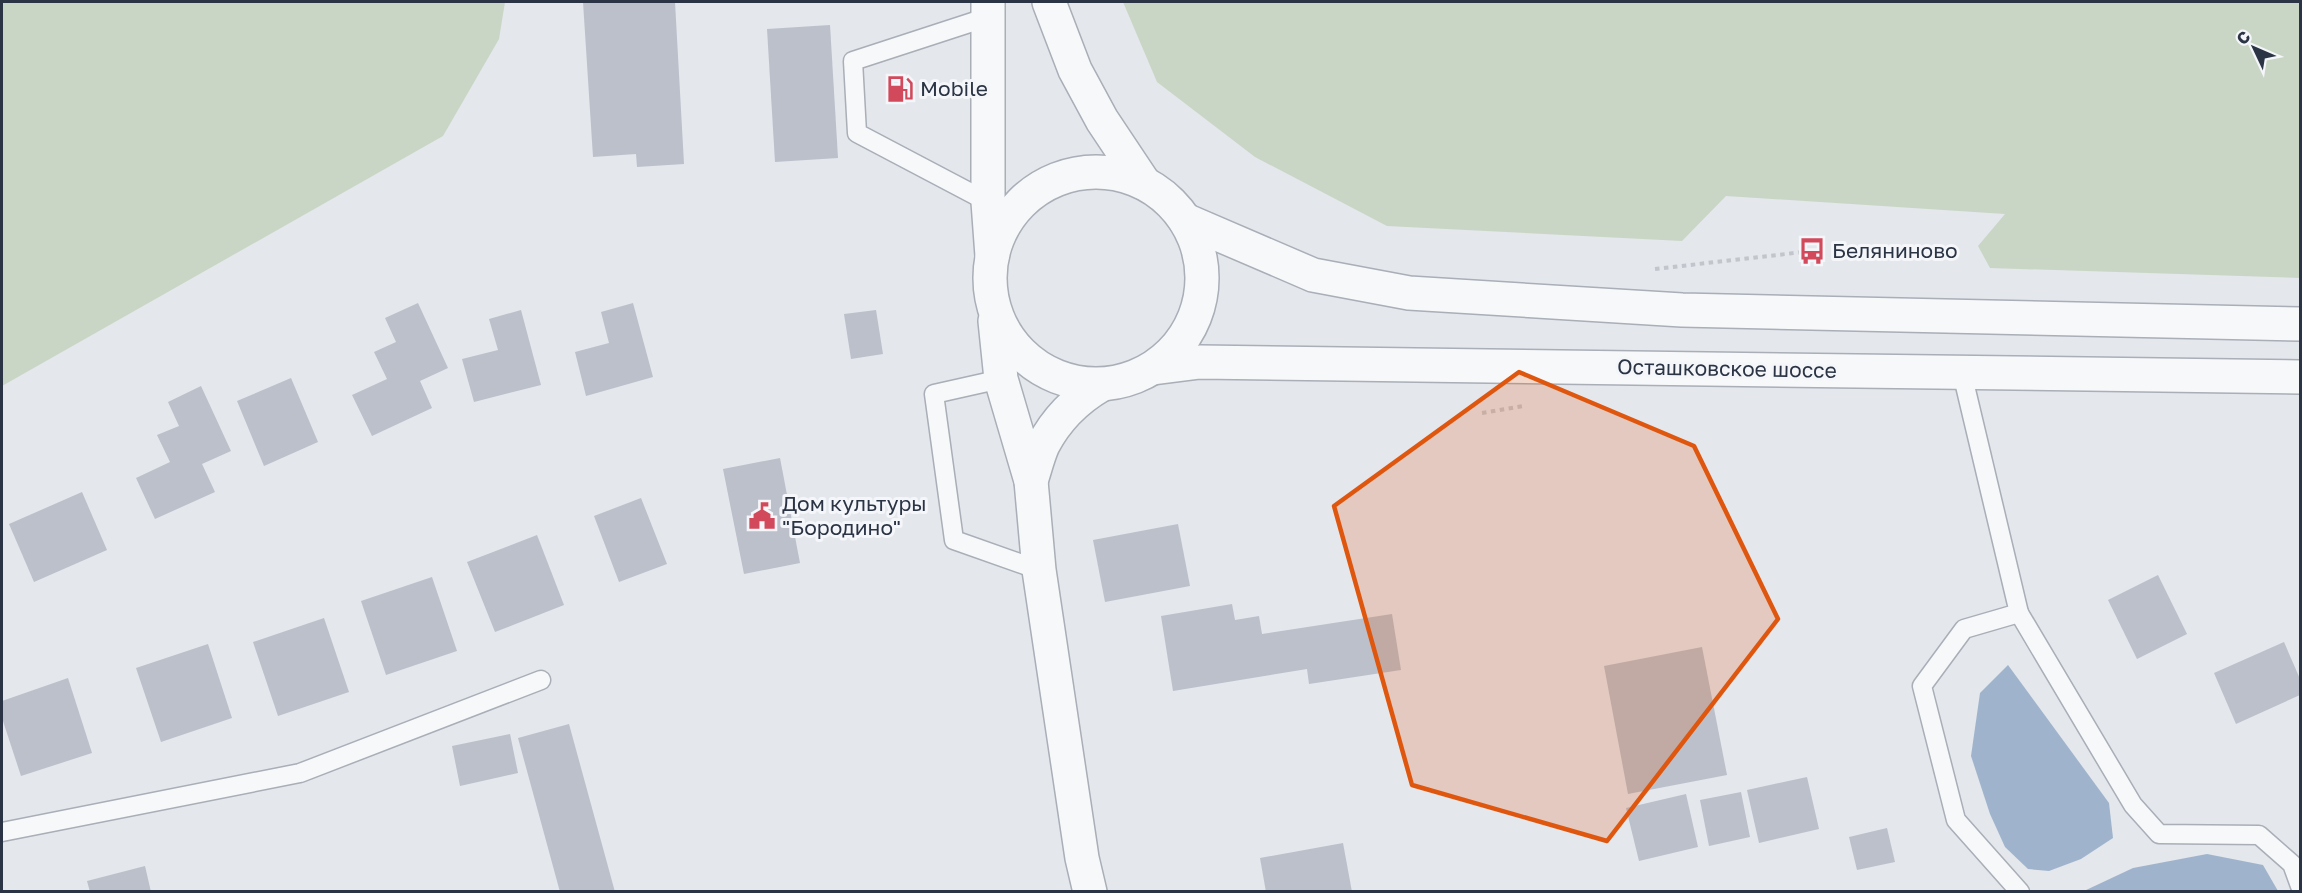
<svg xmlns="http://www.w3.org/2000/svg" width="2302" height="893" viewBox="0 0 2302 893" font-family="'Golos Text',sans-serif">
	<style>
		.green { fill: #c9d6c5 }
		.water { fill: #9fb4cc }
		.building { fill: #bbc0ca }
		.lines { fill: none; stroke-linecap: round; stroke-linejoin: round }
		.service-casing { stroke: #a9aeb7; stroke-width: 21 }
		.minor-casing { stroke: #a9aeb7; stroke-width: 36 }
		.tertiary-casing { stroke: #a9aeb7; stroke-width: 36 }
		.path { stroke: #c2c5cb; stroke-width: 4; stroke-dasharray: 4.5 4.5; stroke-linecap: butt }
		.service { stroke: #f7f8fa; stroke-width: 18 }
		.minor { stroke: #f7f8fa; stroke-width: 33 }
		.tertiary { stroke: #f7f8fa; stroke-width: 33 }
		.marked { fill: #df570f; fill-opacity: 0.2; stroke: #df570f; stroke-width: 4.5; stroke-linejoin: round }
		.labels { text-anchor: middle; stroke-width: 6; stroke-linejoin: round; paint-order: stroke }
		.poi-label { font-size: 21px; fill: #2b3445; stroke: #f4f6f9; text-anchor: start }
		.street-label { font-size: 21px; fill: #2b3445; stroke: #f4f6f9 }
	</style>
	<rect width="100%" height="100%" fill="#e4e7ec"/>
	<!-- green -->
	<g class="green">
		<polygon points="2,2 505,2 499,39 443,136 2,386"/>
		<polygon points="1123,2 2300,2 2300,278 1990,268 1978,246 2005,214 1726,196 1682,241 1387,226 1255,157 1157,82"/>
	</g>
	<!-- water -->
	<g class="water">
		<polygon points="2008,665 2109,803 2113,838 2081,859 2049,871 2028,869 2005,847 1990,814 1971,756 1980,693"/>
		<polygon points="2207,854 2263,865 2278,891 2084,891 2133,868"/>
	</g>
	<!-- building -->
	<g class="building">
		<polygon points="583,2 675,2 684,164 637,167 636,154 593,157"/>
		<polygon points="830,25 838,158 775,162 767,29"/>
		<polygon points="418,303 448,368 420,381 432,408 372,436 352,395 387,379 374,352 396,342 385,318"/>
		<polygon points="633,303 653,377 586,396 575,352 609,343 601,312"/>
		<polygon points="521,310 541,385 474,402 462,359 498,350 489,319"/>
		<polygon points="876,310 883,354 851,359 844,314"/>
		<polygon points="291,378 318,442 264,466 237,401"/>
		<polygon points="201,386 231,451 202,464 215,492 155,519 136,478 170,462 157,435 179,426 168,402"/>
		<polygon points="780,458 800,563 744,574 723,469"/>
		<polygon points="82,492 107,550 34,582 9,524"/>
		<polygon points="641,498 667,564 619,582 594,516"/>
		<polygon points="1178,524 1190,586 1105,602 1093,540"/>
		<polygon points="537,535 564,605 495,632 467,562"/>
		<polygon points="2158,575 2187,634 2137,659 2108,600"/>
		<polygon points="432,577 457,651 386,675 361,601"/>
		<polygon points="1232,604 1235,620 1259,616 1262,634 1392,614 1401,670 1309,684 1307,669 1173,691 1161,616"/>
		<polygon points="324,618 349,692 278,716 253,642"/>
		<polygon points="2284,642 2300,679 2300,695 2236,724 2214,673"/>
		<polygon points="208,644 232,718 161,742 136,668"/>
		<polygon points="1702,647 1727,775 1628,794 1604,666"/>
		<polygon points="68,678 92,753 21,776 2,718 2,701"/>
		<polygon points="569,724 615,892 560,892 518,738"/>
		<polygon points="510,734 518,773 460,786 452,746"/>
		<polygon points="1807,777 1819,829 1759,843 1747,790"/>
		<polygon points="1741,792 1750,837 1709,846 1700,800"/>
		<polygon points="1686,794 1698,847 1639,861 1626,808"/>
		<polygon points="1887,828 1895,862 1857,870 1849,837"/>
		<polygon points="1343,843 1352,892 1266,892 1260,858"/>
		<polygon points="145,866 151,892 90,892 87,881"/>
	</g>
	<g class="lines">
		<defs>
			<g id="service">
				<polyline points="988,17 853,61 857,133 988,202"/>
				<polyline points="1962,373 2019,613 1964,629 1922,686 1956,820 2020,892"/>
				<polyline points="1001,379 934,394 954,540 1039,570"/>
				<polyline points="2019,613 2133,805 2159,834 2259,835 2292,864 2300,886"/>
				<polyline points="2,832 300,773 541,680"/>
			</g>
			<g id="minor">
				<polyline points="988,2 988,202 992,256"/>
				<polyline points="1049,2 1075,70 1102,120 1144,183"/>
			</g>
			<g id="tertiary">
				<circle cx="1096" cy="278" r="106"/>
				<polyline points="1185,220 1313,275 1409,293 1682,310 2300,324"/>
				<polyline points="995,321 1001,379 1031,481 1039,570 1082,858 1090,892"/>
				<polyline points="1153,368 1200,362 2300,377"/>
				<path d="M 1031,481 C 1035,469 1038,456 1043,445 C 1056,420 1077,399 1101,385"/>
			</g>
		</defs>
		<!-- service casing -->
		<use href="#service" class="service-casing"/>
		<!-- minor casing -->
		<use href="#minor" class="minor-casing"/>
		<!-- tertiary casing -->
		<use href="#tertiary" class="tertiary-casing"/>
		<!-- path -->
		<g class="path">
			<polyline points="1655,269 1812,251"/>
			<polyline points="1482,413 1523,406"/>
		</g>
		<!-- service -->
		<use href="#service" class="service"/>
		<!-- minor -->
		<use href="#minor" class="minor"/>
		<!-- tertiary -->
		<use href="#tertiary" class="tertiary"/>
	</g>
	<!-- marked area -->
	<path class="marked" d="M 1519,372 L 1694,446 L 1778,619 L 1607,841 L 1412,785 L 1334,506 Z"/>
	<!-- icons -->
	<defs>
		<symbol id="fuel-bare" viewBox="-9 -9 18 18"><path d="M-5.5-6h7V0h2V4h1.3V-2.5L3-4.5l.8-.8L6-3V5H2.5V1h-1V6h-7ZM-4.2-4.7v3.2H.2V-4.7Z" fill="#d1495b" stroke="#f4f6f9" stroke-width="2.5" paint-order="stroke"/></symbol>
		<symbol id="bus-bare" viewBox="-9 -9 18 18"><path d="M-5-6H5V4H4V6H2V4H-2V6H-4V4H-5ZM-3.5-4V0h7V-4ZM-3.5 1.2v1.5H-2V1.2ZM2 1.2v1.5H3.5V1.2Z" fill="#d1495b" stroke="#f4f6f9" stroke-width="2.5" paint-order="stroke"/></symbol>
		<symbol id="civic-bare" viewBox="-9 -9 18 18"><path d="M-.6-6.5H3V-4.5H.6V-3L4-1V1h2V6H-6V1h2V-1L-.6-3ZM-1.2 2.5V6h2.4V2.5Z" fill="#d1495b" stroke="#f4f6f9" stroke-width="2.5" paint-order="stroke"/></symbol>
	</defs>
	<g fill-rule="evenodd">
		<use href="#fuel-bare" x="881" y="70" width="38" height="38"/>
		<use href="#bus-bare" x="1793" y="232" width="38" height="38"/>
		<use href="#civic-bare" x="743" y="497" width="38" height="38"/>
	</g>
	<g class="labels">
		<!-- poi labels -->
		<g class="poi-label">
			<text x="920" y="96">Mobile</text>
			<text x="1832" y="258">Беляниново</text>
			<text x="782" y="511">Дом культуры<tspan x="782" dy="24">"Бородино"</tspan></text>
		</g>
		<!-- street labels -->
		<g class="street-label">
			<text transform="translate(1727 369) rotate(1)" y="7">Осташковское шоссе</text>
		</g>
	</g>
	<!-- border -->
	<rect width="2302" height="893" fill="none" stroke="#2b3445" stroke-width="6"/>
	<!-- north arrow -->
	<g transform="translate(2254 48) rotate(314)" stroke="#f4f6f9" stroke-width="4.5" paint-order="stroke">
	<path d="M0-4.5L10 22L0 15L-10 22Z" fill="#2b3445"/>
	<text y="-9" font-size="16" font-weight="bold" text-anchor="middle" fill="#2b3445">С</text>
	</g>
</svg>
